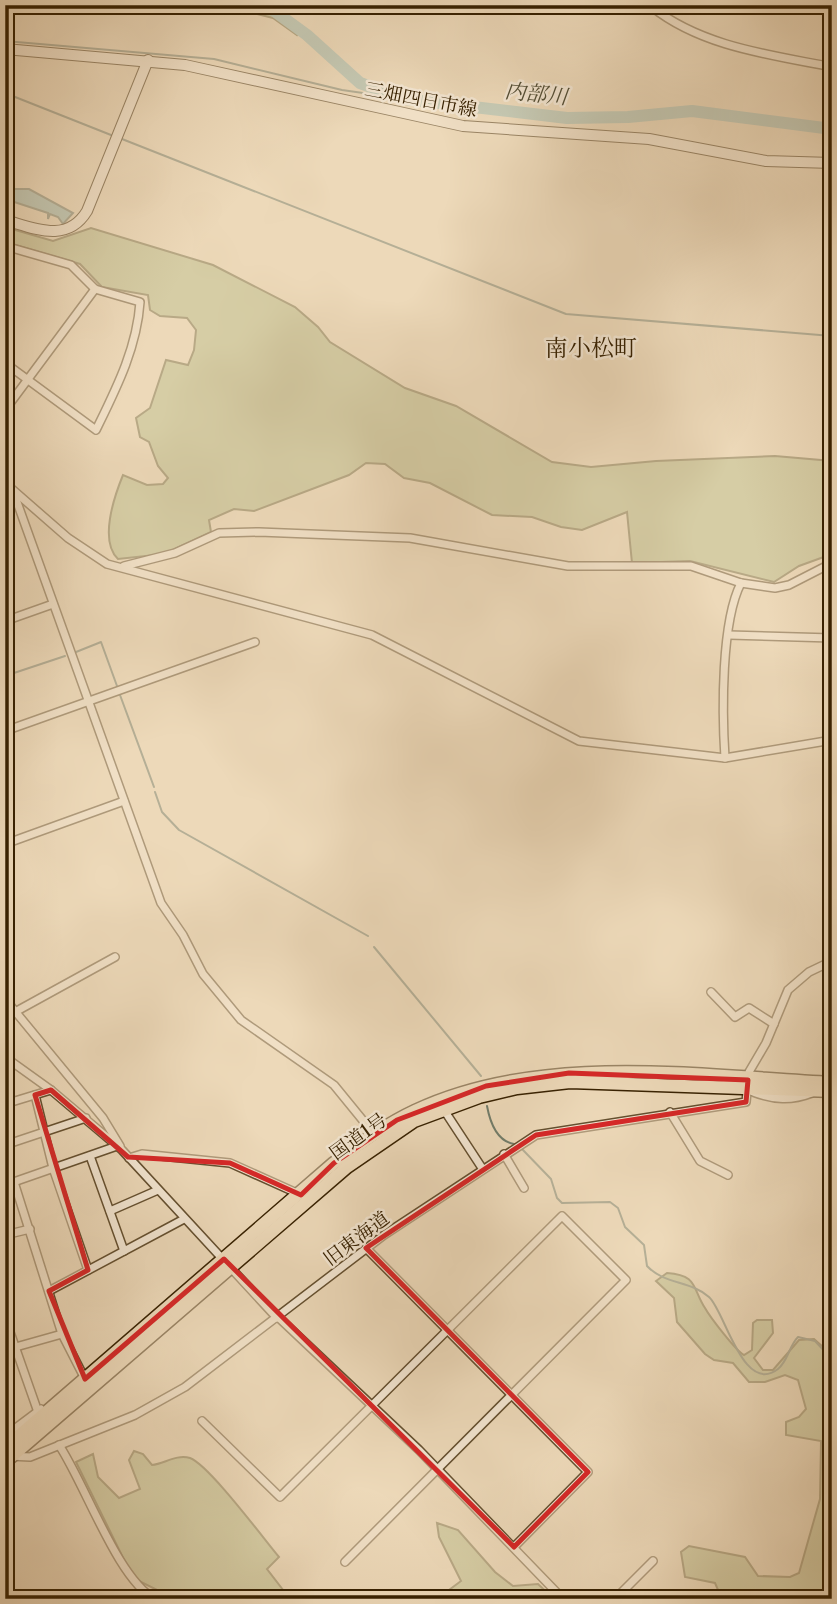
<svg xmlns="http://www.w3.org/2000/svg" width="837" height="1604" viewBox="0 0 837 1604" font-family="'Libre Caslon Text','Noto Serif JP',serif">
	<style>
		.green { fill: #bbbe8d; stroke: #797047; stroke-width: 2 }
		.water { fill: #99bab1; stroke: #727d6b; stroke-width: 2 }
		.lines { fill: none; stroke-linecap: round; stroke-linejoin: round }
		.stream { stroke: #727d6b; stroke-width: 2 }
		.river { stroke: #99bab1; stroke-width: 12 }
		.street-casing { stroke: #644f2f; stroke-width: 10 }
		.secondary-casing { stroke: #372101; stroke-width: 12 }
		.highway-casing { stroke: #372101; stroke-width: 15 }
		.street { stroke: #f3e6d2; stroke-width: 7 }
		.secondary { stroke: #f3e6d2; stroke-width: 10 }
		.highway { stroke: #edd9b9; stroke-width: 12 }
		.marked { fill: none; stroke: #d62828; stroke-width: 5; stroke-linejoin: round }
		.labels { text-anchor: middle; stroke-width: 5; stroke-linejoin: round; paint-order: stroke }
		.street-label { font-size: 19px; fill: #372101; stroke: #f3e6d2 }
		.water-label { font-size: 21px; font-style: italic; fill: #544f36; stroke: #f3e6d2 }
		.quarter-label { font-size: 23px; fill: #372101; stroke: #f3e6d2 }
	</style>
	<rect width="100%" height="100%" fill="#edd9b9"/>
	<filter id="stains"><feTurbulence type="fractalNoise" baseFrequency=".00286" numOctaves="4"/><feColorMatrix values="0 0 0 0 .2 0 0 0 0 .09 0 0 0 0 .02 0 0 0 .5 -.17"/></filter>
	<radialGradient id="worn" r=".72"><stop offset=".6" stop-color="#630" stop-opacity="0"/><stop offset="1" stop-color="#630" stop-opacity=".3"/></radialGradient>
	<!-- green -->
	<g class="green">
		<polygon points="234,5 261,5 300,31 297,35 273,18 237,9"/>
		<path d="M 5,227 L 53,241 L 91,228 L 213,265 L 295,307 L 318,327 L 330,342 L 405,388 L 456,406 L 552,462 L 591,467 L 656,461 L 775,456 L 832,461 L 832,554 L 799,566 L 774,582 L 690,561 L 632,563 L 627,512 L 582,530 L 561,527 L 532,517 L 492,515 L 430,483 L 404,478 L 385,464 L 366,463 L 349,475 L 254,511 L 234,509 L 209,520 L 211,532 L 164,554 L 118,559 C 99,541 114,497 123,475 L 147,485 L 163,484 L 168,478 L 158,466 L 149,442 L 140,437 L 136,418 L 150,408 L 166,360 L 188,365 L 194,350 L 196,330 L 187,318 L 160,316 L 150,310 L 148,295 L 102,287 L 80,264 L 5,242 Z"/>
		<path d="M 667,1273 C 698,1275 692,1288 705,1308 C 710,1317 736,1351 744,1355 L 752,1350 L 753,1323 L 757,1320 L 772,1320 L 773,1333 L 754,1358 L 763,1370 L 773,1370 L 799,1340 L 814,1339 L 832,1355 L 832,1599 L 722,1599 L 715,1583 L 685,1577 L 681,1552 L 689,1546 L 745,1557 L 758,1576 L 790,1577 L 799,1573 L 820,1499 L 821,1441 L 786,1435 L 786,1422 L 799,1417 L 806,1409 L 798,1380 L 785,1375 L 765,1382 L 749,1382 L 733,1363 L 714,1360 L 705,1354 L 677,1322 L 674,1298 L 656,1281 Z"/>
		<path d="M 134,1451 L 143,1454 L 152,1465 C 164,1464 176,1454 190,1458 C 209,1465 263,1538 279,1557 L 267,1569 L 290,1599 L 175,1599 L 133,1578 L 76,1462 L 93,1454 L 98,1477 L 119,1498 L 140,1489 L 129,1460 Z"/>
		<polygon points="437,1523 458,1530 495,1572 513,1586 538,1584 554,1599 455,1599 449,1590 461,1581 439,1537"/>
	</g>
	<!-- water -->
	<polygon class="water" points="5,189 29,189 73,213 63,224 58,217 50,214 48,219 48,213 5,199"/>
	<g class="lines">
		<!-- stream -->
		<g class="stream">
			<polyline points="5,41 214,59 342,90 405,99"/>
			<polyline points="5,93 111,135"/>
			<polyline points="122,139 566,314 832,336"/>
			<polyline points="76,652 101,642 117,686"/>
			<polyline points="5,676 65,656"/>
			<polyline points="120,695 154,787"/>
			<polyline points="155,792 162,812 179,830 368,936"/>
			<polyline points="374,947 481,1076"/>
			<path d="M 487,1106 C 490,1122 496,1141 514,1144"/>
			<path d="M 522,1149 L 551,1179 L 557,1198 L 562,1203 L 610,1202 L 618,1208 L 625,1227 L 644,1245 L 647,1266 C 665,1285 690,1280 709,1297 C 725,1311 743,1396 778,1369 C 788,1361 789,1346 798,1337 L 815,1341 L 829,1356 L 827,1384 L 832,1398"/>
		</g>
		<!-- river -->
		<polyline class="river" points="266,5 307,35 360,83 405,99 567,118 628,117 692,111 832,129"/>
		<defs>
			<g id="street">
				<polyline points="682,5 714,10 731,5"/>
				<path d="M 652,7 C 702,47 772,55 832,67"/>
				<path d="M 5,246 L 71,265 L 95,289 L 140,302 C 137,348 116,389 96,430 L 5,363"/>
				<polyline points="5,410 95,289"/>
				<polyline points="5,483 68,538 107,564 372,635 579,741 725,758 832,740"/>
				<polyline points="13,491 161,903 183,935 203,974 241,1020 334,1085 374,1134"/>
				<polyline points="124,566 175,553 219,533 259,532 410,538 568,566 691,566 741,583 775,588 789,585 832,563"/>
				<polyline points="5,621 53,604"/>
				<polyline points="729,635 832,638"/>
				<polyline points="5,731 255,642"/>
				<path d="M 725,758 C 722,712 721,622 741,583"/>
				<polyline points="5,844 124,801"/>
				<polyline points="711,992 735,1017 749,1008 774,1024"/>
				<polyline points="5,999 103,1118 120,1146"/>
				<polyline points="15,1012 115,957"/>
				<polyline points="5,1057 51,1090 122,1150 277,1318"/>
				<path d="M 753,1092 C 774,1100 791,1101 812,1093"/>
				<polyline points="35,1095 53,1168 88,1270"/>
				<polyline points="5,1104 51,1090"/>
				<polyline points="444,1110 482,1168"/>
				<polyline points="670,1112 700,1161 728,1175"/>
				<polyline points="5,1145 86,1118"/>
				<polyline points="504,1154 524,1188"/>
				<polyline points="90,1156 124,1251"/>
				<polyline points="129,1158 142,1154 230,1163 299,1194"/>
				<polyline points="14,1182 62,1334 85,1379"/>
				<polyline points="5,1185 117,1146"/>
				<polyline points="110,1211 158,1190"/>
				<polyline points="5,1235 30,1229"/>
				<polyline points="366,1248 588,1472 514,1547"/>
				<polyline points="49,1291 184,1219"/>
				<polyline points="278,1317 419,1450 563,1599"/>
				<polyline points="5,1318 38,1412"/>
				<polyline points="5,1350 62,1334"/>
				<polyline points="202,1421 280,1497 562,1216 626,1280 345,1562"/>
				<polyline points="5,1436 41,1409"/>
				<path d="M 59,1445 C 85,1484 118,1580 155,1599"/>
				<polyline points="10,1456 30,1457 135,1415 185,1387 384,1235 536,1135 746,1102 749,1072 766,1043 788,990 809,972 832,961"/>
				<polyline points="615,1599 653,1561"/>
			</g>
			<g id="secondary">
				<polyline points="5,49 185,65 463,126 649,139 766,161 832,163"/>
				<path d="M 5,220 C 34,228 67,244 87,211 L 148,60"/>
			</g>
			<g id="highway">
				<path d="M 5,1448 L 334,1163 C 360,1144 385,1125 415,1111 C 540,1052 697,1076 832,1083"/>
				<polyline points="5,1462 347,1167 414,1121 479,1097 517,1088 570,1082 832,1091"/>
			</g>
		</defs>
		<!-- street casing -->
		<use href="#street" class="street-casing"/>
		<!-- secondary casing -->
		<use href="#secondary" class="secondary-casing"/>
		<!-- highway casing -->
		<use href="#highway" class="highway-casing"/>
		<!-- street -->
		<use href="#street" class="street"/>
		<!-- secondary -->
		<use href="#secondary" class="secondary"/>
		<!-- highway -->
		<use href="#highway" class="highway"/>
	</g>
	<!-- marked area -->
	<path d="M0 0H837V1604H0ZM 569,1073 L 748,1080 L 746,1102 L 536,1135 L 366,1248 L 588,1472 L 514,1547 L 224,1259 L 85,1379 L 49,1291 L 88,1270 L 35,1095 L 51,1090 L 128,1157 L 230,1163 L 301,1195 L 334,1163 L 397,1120 L 486,1086 Z" fill="#edd9b9" fill-opacity=".55" fill-rule="evenodd"/>
	<path class="marked" d="M 569,1073 L 748,1080 L 746,1102 L 536,1135 L 366,1248 L 588,1472 L 514,1547 L 224,1259 L 85,1379 L 49,1291 L 88,1270 L 35,1095 L 51,1090 L 128,1157 L 230,1163 L 301,1195 L 334,1163 L 397,1120 L 486,1086 Z"/>
	<g class="labels">
		<!-- street labels -->
		<g class="street-label">
			<text transform="translate(421 99) rotate(11)" y="7">三畑四日市線</text>
			<text transform="translate(358 1136) rotate(-36)" y="7">国道1号</text>
			<text transform="translate(356 1238) rotate(-37)" y="7">旧東海道</text>
		</g>
		<!-- water labels -->
		<g class="water-label">
			<text transform="translate(536 94) rotate(6)" y="7">内部川</text>
		</g>
		<!-- quarter labels -->
		<g class="quarter-label">
			<text x="591" y="356">南小松町</text>
		</g>
	</g>
	<!-- margin -->
	<rect width="837" height="1604" fill="none" stroke="#edd9b9" stroke-width="28"/>
	<rect x="7" y="7" width="823" height="1590" fill="none" stroke="#372101" stroke-width="3.5"/>
	<rect x="14" y="14" width="809" height="1576" fill="none" stroke="#372101" stroke-width="2"/>
	<rect width="100%" height="100%" filter="url(#stains)"/>
	<rect width="100%" height="100%" fill="url(#worn)"/>
</svg>
